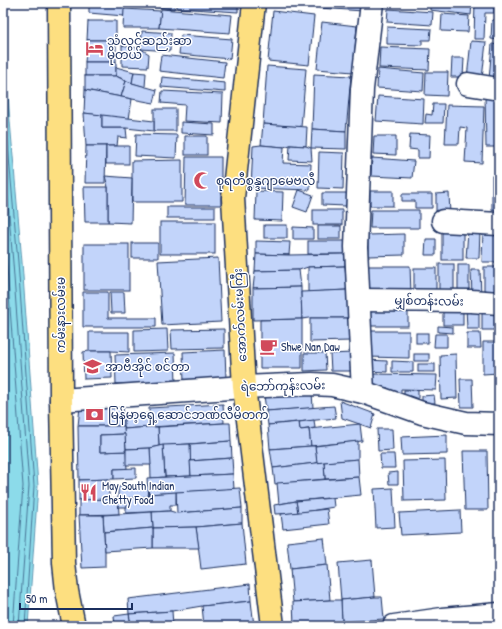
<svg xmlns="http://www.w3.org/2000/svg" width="502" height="629" viewBox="0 0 502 629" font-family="'Patrick Hand','Noto Sans Myanmar',sans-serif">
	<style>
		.water { fill: #8cdbea; stroke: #5f96b2 }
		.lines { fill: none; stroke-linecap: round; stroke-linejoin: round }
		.shore { stroke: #487496; stroke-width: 1 }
		.building { fill: #c2d4fa; stroke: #1b2f5e }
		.minor-casing { stroke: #1b2f5e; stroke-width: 25 }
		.major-casing { stroke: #1b2f5e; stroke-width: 25 }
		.minor { stroke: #fff; stroke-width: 22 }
		.major { stroke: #fddf80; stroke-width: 22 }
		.labels { text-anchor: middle; stroke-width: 3; stroke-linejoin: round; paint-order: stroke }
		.poi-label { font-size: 12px; fill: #1b2f5e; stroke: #fff; text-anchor: start }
		.street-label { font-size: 12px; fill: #1b2f5e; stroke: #fff }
	</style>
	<rect width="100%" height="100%" fill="#fff"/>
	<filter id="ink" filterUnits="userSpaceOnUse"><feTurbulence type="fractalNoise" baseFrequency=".025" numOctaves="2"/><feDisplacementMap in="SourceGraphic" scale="8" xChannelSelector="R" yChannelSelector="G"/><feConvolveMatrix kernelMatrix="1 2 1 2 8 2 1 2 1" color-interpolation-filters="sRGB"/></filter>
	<g filter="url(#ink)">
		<!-- water -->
		<polygon class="water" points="3,3 9,109 22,262 38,486 28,626 3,626"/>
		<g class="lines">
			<!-- shore -->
			<g class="shore">
				<polyline points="3,66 5,110 18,262 34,486 25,626"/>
				<polyline points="3,141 13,263 29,486 19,626"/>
				<polyline points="3,212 23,486 13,626"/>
			</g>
		</g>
		<!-- building -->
		<g class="building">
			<polygon points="89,3 125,3 124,16 89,13"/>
			<polygon points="145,3 175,3 174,9 145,6"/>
			<polygon points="177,3 238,3 238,12 177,8"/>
			<polygon points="273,3 309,3 309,8 273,4"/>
			<polygon points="319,3 364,3 363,11 319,8"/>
			<polygon points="406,3 426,3 426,5"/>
			<polygon points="430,3 472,3 471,15 430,10"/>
			<polygon points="475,3 494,3 494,13 485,13 484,39 474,39"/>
			<polygon points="124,9 161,11 159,28 123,28"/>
			<polygon points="161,9 232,15 230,33 159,28"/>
			<polygon points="388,9 433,12 432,25 387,22"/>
			<polygon points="273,11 314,16 309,65 268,61"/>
			<polygon points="442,14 469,16 468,32 441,31"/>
			<polygon points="492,20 499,20 499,40 491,39"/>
			<polygon points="88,21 116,21 116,40 87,40"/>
			<polygon points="322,22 357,26 353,72 317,69"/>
			<polygon points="387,27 431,29 430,40 422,40 422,45 387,44"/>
			<polygon points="142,31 171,33 170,51 141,49"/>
			<polygon points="181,35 232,39 230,59 179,54"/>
			<polygon points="87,40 116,40 116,62 85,62"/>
			<polygon points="471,41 486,42 482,79 467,78"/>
			<polygon points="492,44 499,45 499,80 489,80"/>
			<polygon points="122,45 141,49 149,54 148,67 122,66"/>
			<polygon points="380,47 430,49 429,70 379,68"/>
			<polygon points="161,55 225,62 223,78 159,71"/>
			<polygon points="452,58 464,58 463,77 451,77"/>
			<rect x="85" y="62" width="31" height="14"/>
			<polygon points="267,66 306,69 301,127 263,124"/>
			<polygon points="116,67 134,72 132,83 116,76"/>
			<polygon points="378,69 424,73 423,91 377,88"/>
			<polygon points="134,72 146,73 145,87 132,83"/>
			<polygon points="426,72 448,72 447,96 425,95"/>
			<polygon points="314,74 351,76 346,131 312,129"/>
			<polygon points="85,76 116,76 126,81 121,97 85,90"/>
			<polygon points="162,77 225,83 225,92 161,87"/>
			<polygon points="126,81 132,83 157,90 154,103 121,97"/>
			<polygon points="85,90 132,99 129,119 84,113"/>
			<polygon points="162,91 223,94 222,123 184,121 185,105 161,103"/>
			<polygon points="499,94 499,147 486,147 485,95"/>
			<polygon points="378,96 424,99 423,124 376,121"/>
			<polygon points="433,104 444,104 443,123 425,123 426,114 432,115"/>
			<polygon points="447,105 484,106 482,163 465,162 467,128 460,127 459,144 445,144"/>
			<rect x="154" y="109" width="22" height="22"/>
			<polygon points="84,113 102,115 102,128 126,128 127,138 118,137 117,146 86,146"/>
			<polygon points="102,115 154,121 154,131 126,128 102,128"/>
			<polygon points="181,122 214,124 214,135 181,133"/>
			<polygon points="263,124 307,127 306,146 290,145 284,147 261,145"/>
			<polygon points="312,129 346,131 346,149 311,148"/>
			<polygon points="136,134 177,135 176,158 135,156"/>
			<polygon points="410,134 430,135 429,158 418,158 418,150 409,149"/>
			<rect x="185" y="136" width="22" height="19"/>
			<polygon points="374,136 396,136 396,155 373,154"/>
			<polygon points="261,145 284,147 283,163 311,164 310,190 251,188 253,146"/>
			<polygon points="290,145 306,146 311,148 312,161 289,160"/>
			<polygon points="86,146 106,146 105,183 85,183"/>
			<rect x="106" y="146" width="23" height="18"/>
			<polygon points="319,152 344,153 343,189 318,188"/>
			<polygon points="186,157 221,157 221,205 185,205"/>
			<polygon points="372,158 414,161 412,178 371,176"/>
			<polygon points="182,160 182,202 132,202 132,161"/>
			<polygon points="105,176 132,178 131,223 108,222 108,187"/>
			<rect x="492" y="176" width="7" height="34"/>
			<polygon points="84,187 108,187 108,222 85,222"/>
			<polygon points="299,190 313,195 307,212 293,207"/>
			<polygon points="256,191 283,192 282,221 255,220"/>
			<rect x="370" y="191" width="23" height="15"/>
			<polygon points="322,193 347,193 346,206 322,205"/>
			<polygon points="449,193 450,214 436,214 436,194"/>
			<polygon points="402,194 432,194 432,208 415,208 415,201 402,201"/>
			<rect x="167" y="207" width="48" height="11"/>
			<rect x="313" y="210" width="29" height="15"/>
			<polygon points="371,210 419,210 419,228 370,228"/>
			<rect x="160" y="222" width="55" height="32"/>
			<rect x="264" y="225" width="23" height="13"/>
			<rect x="318" y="226" width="23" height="13"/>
			<polygon points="293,227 313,228 313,239 293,239"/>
			<rect x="442" y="230" width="21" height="30"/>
			<polygon points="483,230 498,231 498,262 482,262"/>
			<polygon points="468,231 480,231 479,258 466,258"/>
			<polygon points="404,234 404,255 368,256 368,235"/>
			<polygon points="426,239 436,239 436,255 425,255"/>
			<polygon points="256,241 290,242 289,255 256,254"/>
			<rect x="308" y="241" width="37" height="13"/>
			<rect x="132" y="243" width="26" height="15"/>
			<rect x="84" y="244" width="45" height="46"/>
			<polygon points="256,254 289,255 345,254 345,266 308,267 299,270 255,271"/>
			<polygon points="218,258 221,322 162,325 158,261"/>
			<rect x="439" y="264" width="15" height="27"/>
			<rect x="458" y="265" width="11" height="28"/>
			<polygon points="345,266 347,290 308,292 308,267"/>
			<polygon points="367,266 410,266 411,295 367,296"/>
			<rect x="484" y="267" width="14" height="28"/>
			<rect x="414" y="268" width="22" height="24"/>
			<polygon points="299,270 301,287 253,288 255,271"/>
			<polygon points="471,270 480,270 481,296 472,296"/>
			<polygon points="301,287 301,292 302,319 253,320 253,288"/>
			<polygon points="347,290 349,318 310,318 302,319 301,292"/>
			<polygon points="83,292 108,292 108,318 156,318 156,327 83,327"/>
			<polygon points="110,292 124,292 125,313 111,313"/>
			<rect x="370" y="302" width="38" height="24"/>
			<polygon points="482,306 495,307 495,330 482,330"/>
			<polygon points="466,307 479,307 479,329 467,329"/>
			<rect x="443" y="308" width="20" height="17"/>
			<polygon points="310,318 349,318 350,341 310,342"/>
			<polygon points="302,319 302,368 260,368 260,320"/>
			<polygon points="438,326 453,327 453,333 438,332"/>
			<polygon points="167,329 168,351 134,352 134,330"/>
			<polygon points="224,329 224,348 172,349 171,330"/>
			<polygon points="367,331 409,331 409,358 367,357"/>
			<polygon points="89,332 129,332 129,352 111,351 89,351"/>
			<rect x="416" y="333" width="12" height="10"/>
			<polygon points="467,333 480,333 481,348 467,348"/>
			<polygon points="435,334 447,334 447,347 434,347"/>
			<polygon points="483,342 499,342 499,373 483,374"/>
			<polygon points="225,350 226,379 184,381 183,352"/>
			<polygon points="89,351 111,351 112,378 84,379 83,352"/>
			<polygon points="175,353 176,382 116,384 115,355"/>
			<polygon points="304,353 325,353 326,370 304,371"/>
			<polygon points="352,353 352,371 331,371 330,354"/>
			<rect x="414" y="354" width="15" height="7"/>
			<polygon points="456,354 457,398 441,399 440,355"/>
			<polygon points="368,360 387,361 387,372 367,371"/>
			<polygon points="392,361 413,362 413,372 392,372"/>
			<rect x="418" y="364" width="17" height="8"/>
			<polygon points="373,374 437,375 436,390 401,389 401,395 388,395 388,388 373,388"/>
			<polygon points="460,379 472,379 473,407 461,407"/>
			<rect x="404" y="390" width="14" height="10"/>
			<polygon points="312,392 313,408 266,411 264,395"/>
			<polygon points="434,395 435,403 422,404 422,396"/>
			<polygon points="340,401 375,414 371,428 342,418"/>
			<polygon points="223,404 224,423 150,427 149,408"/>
			<polygon points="123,406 124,426 78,426 80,407"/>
			<polygon points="334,406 336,418 268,425 266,411"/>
			<polygon points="124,414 149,414 150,427 124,429"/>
			<polygon points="314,420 315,428 300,430 299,422"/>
			<polygon points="299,422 300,430 309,429 311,446 270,449 268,425"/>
			<polygon points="224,423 230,423 231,441 159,446 158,427"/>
			<polygon points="360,424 362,441 311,446 309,429"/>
			<polygon points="78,426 124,426 125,434 100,435 100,452 126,451 127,469 114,469 114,479 79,480"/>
			<polygon points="150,427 158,427 159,446 150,448 126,449 124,429"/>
			<polygon points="377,429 392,429 393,450 378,451"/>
			<polygon points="125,434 126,451 100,452 100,435"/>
			<polygon points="447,435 447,454 402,455 401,437"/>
			<polygon points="231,441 232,458 190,461 190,444"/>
			<polygon points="358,441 358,459 317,463 315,446"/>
			<polygon points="190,444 191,476 165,477 163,445"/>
			<polygon points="163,445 165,477 151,478 150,448"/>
			<polygon points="311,446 315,446 317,463 273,468 270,449"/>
			<polygon points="150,448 151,465 126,465 126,449"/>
			<polygon points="463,451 487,451 488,510 465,510"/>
			<polygon points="380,454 394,454 395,468 381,468"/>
			<polygon points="232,458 233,474 191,476 190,461"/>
			<polygon points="358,459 359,477 325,479 324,462"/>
			<polygon points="445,460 446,500 404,501 403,461"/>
			<polygon points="324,462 325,479 275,484 273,468"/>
			<polygon points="136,468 136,478 114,479 114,469"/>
			<polygon points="398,472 398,484 389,484 388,473"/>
			<polygon points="233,474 234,489 148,494 147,478"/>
			<polygon points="359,477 361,495 296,501 279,504 277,483"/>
			<polygon points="109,479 109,499 79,500 79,480"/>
			<polygon points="148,486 149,497 118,499 118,487"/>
			<polygon points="240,488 242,508 177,513 176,492"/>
			<polygon points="393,488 395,527 376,528 374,489"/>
			<polygon points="176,492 176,505 170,505 170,511 126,513 126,498 149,497 148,494"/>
			<polygon points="126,498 127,507 118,507 118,499"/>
			<polygon points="333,498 334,507 298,513 296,501"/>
			<polygon points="109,499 118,499 119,514 79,515 79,500"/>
			<polygon points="296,501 298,513 275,514 274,505"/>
			<polygon points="242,508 242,523 196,527 153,528 152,512 170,511 177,513"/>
			<polygon points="327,509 329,524 283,529 281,514"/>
			<polygon points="460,510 461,532 401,535 399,513"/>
			<polygon points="152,512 153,528 104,532 103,515"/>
			<polygon points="79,515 103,515 105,551 105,567 82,568"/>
			<polygon points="242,523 246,564 201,569 196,527"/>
			<polygon points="196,527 199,548 153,548 153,528"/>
			<polygon points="153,528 153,548 105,551 104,532"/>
			<polygon points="324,538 327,565 290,569 287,542"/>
			<polygon points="372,560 375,597 341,600 338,563"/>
			<polygon points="327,565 330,600 293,602 290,569"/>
			<polygon points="250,584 251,601 202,606 172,611 129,614 128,599"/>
			<polygon points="375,597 382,597 384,619 342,622 341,600"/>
			<polygon points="330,600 341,600 342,622 294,625 293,602"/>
			<polygon points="251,601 254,626 204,626 202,606"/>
			<polygon points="172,611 173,626 131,626 129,614"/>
			<polygon points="129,614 131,626 115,626 114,616"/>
		</g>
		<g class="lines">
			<defs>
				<g id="minor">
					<polyline points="468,84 499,89"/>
					<polyline points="443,221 499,224"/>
					<polyline points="359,300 471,301 499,303"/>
					<polyline points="363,392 356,247 362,89 372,3"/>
					<polyline points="61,400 244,387 312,384 332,385 363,392 422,413 466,423 499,424"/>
					<polyline points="394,626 442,619 499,614"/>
				</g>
				<g id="major">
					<polyline points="59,3 61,400 64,563 67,591 74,626"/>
					<polyline points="254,3 233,198 244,387 273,626"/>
				</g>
			</defs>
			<!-- minor casing -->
			<use href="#minor" class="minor-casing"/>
			<!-- major casing -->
			<use href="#major" class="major-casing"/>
			<!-- minor -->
			<use href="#minor" class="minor"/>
			<!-- major -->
			<use href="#major" class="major"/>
		</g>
	</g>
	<!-- icons -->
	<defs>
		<symbol id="hotel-bare" viewBox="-9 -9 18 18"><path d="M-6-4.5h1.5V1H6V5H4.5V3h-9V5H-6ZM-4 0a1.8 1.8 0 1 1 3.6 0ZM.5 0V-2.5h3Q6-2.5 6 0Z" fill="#d1495b" stroke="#fff" stroke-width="2.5" paint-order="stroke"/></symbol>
		<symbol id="mosque-bare" viewBox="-9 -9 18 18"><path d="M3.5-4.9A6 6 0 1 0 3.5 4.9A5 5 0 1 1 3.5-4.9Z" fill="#d1495b" stroke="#fff" stroke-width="2.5" paint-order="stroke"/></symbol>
		<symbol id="cafe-bare" viewBox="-9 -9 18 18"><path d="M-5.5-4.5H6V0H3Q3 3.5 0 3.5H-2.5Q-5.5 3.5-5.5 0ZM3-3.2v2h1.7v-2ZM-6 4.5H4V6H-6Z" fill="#d1495b" stroke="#fff" stroke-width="2.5" paint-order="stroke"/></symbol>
		<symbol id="school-bare" viewBox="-9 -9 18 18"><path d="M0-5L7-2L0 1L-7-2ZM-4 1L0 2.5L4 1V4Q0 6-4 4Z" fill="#d1495b" stroke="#fff" stroke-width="2.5" paint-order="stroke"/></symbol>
		<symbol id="bank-bare" viewBox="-9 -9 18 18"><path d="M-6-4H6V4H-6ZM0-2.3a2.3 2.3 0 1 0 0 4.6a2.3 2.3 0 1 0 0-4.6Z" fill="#d1495b" stroke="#fff" stroke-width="2.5" paint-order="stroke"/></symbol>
		<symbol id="restaurant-bare" viewBox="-9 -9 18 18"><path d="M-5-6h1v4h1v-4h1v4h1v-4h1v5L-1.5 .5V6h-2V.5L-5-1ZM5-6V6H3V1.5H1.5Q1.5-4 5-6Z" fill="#d1495b" stroke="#fff" stroke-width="2.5" paint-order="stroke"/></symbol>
	</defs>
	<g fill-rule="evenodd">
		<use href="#hotel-bare" x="82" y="36" width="25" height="25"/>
		<use href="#mosque-bare" x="190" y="168" width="25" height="25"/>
		<use href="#cafe-bare" x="256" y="334" width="25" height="25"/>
		<use href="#school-bare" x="80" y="354" width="25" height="25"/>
		<use href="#bank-bare" x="82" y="402" width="25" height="25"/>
		<use href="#restaurant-bare" x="76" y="480" width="25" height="25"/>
	</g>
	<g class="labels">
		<!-- poi labels -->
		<g class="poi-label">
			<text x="107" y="45">သံလွင်ဆည်းဆာ<tspan x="107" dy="14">မိုတယ်</tspan></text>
			<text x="216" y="185">စုရတီစ္စန္ဒဂျာမေဗလီ</text>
			<text x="281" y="351">Shwe Nan Daw</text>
			<text x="105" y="371">အာဗီအိုင် စင်တာ</text>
			<text x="108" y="419">မြန်မာ့ရှေ့ဆောင်ဘဏ်လီမိတက်</text>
			<text x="102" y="490">May South Indian<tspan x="102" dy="14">Chetty Food</tspan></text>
		</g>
		<!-- street labels -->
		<g class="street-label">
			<text transform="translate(429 301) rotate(1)" y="4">မျှစ်တန်းလမ်း</text>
			<text transform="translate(61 315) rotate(-90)" y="4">ကမ်းနားလမ်းမ</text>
			<text transform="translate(240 315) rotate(-93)" y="4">အောက်လမ်းမကြီး</text>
			<text transform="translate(283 386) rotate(-1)" y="4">ရဲဘော်ကုန်းလမ်း</text>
		</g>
	</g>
	<!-- margin -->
	<rect width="502" height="629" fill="none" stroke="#fff" stroke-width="16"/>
	<rect x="8" y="8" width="486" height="613" fill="none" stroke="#1b2f5e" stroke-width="1.5" filter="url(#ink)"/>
	<!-- scale -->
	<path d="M20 603v6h112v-6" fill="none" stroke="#1b2f5e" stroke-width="2"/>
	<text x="26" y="603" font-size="12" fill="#1b2f5e" stroke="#ffffff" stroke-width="3" paint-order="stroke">50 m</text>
</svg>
